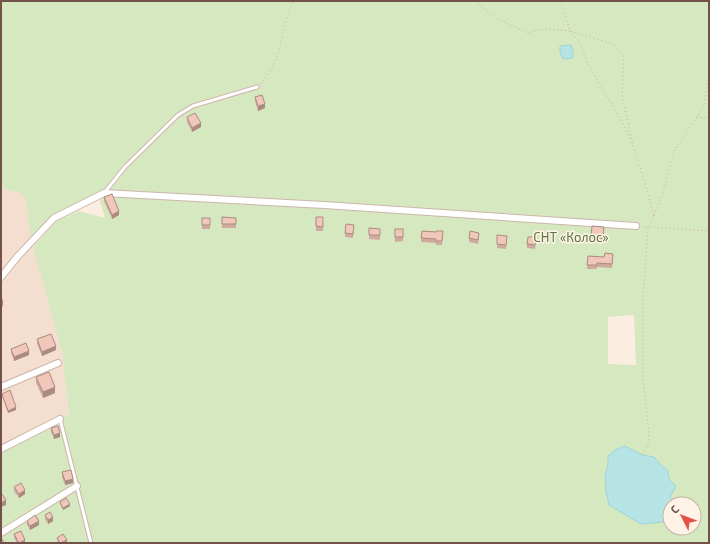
<svg xmlns="http://www.w3.org/2000/svg" width="710" height="544" viewBox="0 0 710 544" font-family="'Exo 2',sans-serif">
	<style>
		.residential { fill: #f3decf }
		.green { fill: #d6e8c0; fill-rule: evenodd }
		.water { fill: #b6e4e4; stroke: #9cd5d6 }
		.lines { fill: none; stroke-linecap: round; stroke-linejoin: round }
		.service-casing { stroke: #ceb5ab; stroke-width: 5 }
		.minor-casing { stroke: #ceb5ab; stroke-width: 8 }
		.path { stroke: #d5aa9c; stroke-width: 1; stroke-dasharray: 1 3; stroke-linecap: butt }
		.service { stroke: #fff; stroke-width: 3 }
		.minor { stroke: #fff; stroke-width: 6 }
		.wall { fill: #cfab9f }
		.shaded-wall { fill: #a98b82 }
		.building { fill: #f1c7b9; stroke: #a98b82 }
		.labels { text-anchor: middle; stroke-width: 3; stroke-linejoin: round; paint-order: stroke }
		.park-label { font-size: 13px; fill: #597841; stroke: #fff2e6 }
	</style>
	<rect width="100%" height="100%" fill="#fcede1"/>
	<!-- residential -->
	<polygon class="residential" points="1,188 21,193 26,200 30,235 62,352 71,439 1,543"/>
	<!-- green -->
	<path class="green" d="M 1,1 L 709,1 L 709,543 L 1,543 L 1,449 L 60,419 L 69,416 L 62,352 L 33,247 L 57,221 L 79,211 L 105,218 L 100,201 L 104,193 L 54,218 L 31,242 L 30,235 L 26,200 L 21,193 L 1,188 ZM 634,315 L 636,365 L 608,364 L 608,317 ZM 625,446 L 643,455 L 654,457 L 660,464 L 668,471 L 670,498 L 674,502 L 674,504 L 694,504 L 694,528 L 670,528 L 670,514 L 664,522 L 641,524 L 609,505 L 606,491 L 605,476 L 608,464 L 608,456 L 615,450 Z"/>
	<!-- water -->
	<g class="water">
		<polygon points="571,45 573,51 573,58 563,59 560,52 560,46"/>
		<polygon points="625,446 643,455 654,457 660,464 668,471 669,479 676,486 670,497 674,502 674,504 670,504 670,514 664,522 641,524 609,505 606,492 605,476 608,464 608,456 615,450"/>
	</g>
	<g class="lines">
		<defs>
			<g id="service">
				<polyline points="105,192 125,167 178,115 193,106 257,87"/>
				<polyline points="60,419 91,543"/>
			</g>
			<g id="minor">
				<polyline points="1,277 18,256 54,218 104,193 324,205 636,226"/>
				<polyline points="1,387 58,363"/>
				<polyline points="1,449 60,419"/>
				<polyline points="1,533 77,486"/>
			</g>
		</defs>
		<!-- service casing -->
		<use href="#service" class="service-casing"/>
		<!-- minor casing -->
		<use href="#minor" class="minor-casing"/>
		<!-- path -->
		<g class="path">
			<polyline points="475,1 496,18 528,33 539,30 551,29 570,31 580,43 588,64 622,121 634,149 644,180 654,216"/>
			<polyline points="561,1 570,31 613,44 624,56 622,96 633,146"/>
			<polyline points="260,84 271,71 279,51 283,30 288,14 293,1"/>
			<polyline points="697,117 709,118"/>
			<polyline points="649,227 662,196 674,151 697,117 704,104 709,76"/>
			<polyline points="650,227 709,231"/>
			<polyline points="643,455 648,445 649,435 643,379 643,299 648,227 643,227"/>
		</g>
		<!-- service -->
		<use href="#service" class="service"/>
		<!-- minor -->
		<use href="#minor" class="minor"/>
	</g>
	<!-- wall -->
	<g class="wall">
		<polygon points="255,97 265,108 258,111 255,101"/>
		<polygon points="187,117 201,127 192,132 187,122"/>
		<polygon points="104,197 119,215 112,219 104,201"/>
		<polygon points="222,217 236,218 236,228 222,228"/>
		<rect x="316" y="217" width="7" height="14"/>
		<rect x="202" y="218" width="8" height="11"/>
		<polygon points="369,228 380,233 380,240 369,239"/>
		<polygon points="354,229 353,238 345,237 345,233"/>
		<polygon points="395,229 403,229 403,241 395,242"/>
		<polygon points="422,231 436,232 443,231 442,245 436,245 436,243 421,242"/>
		<polygon points="604,231 603,242 591,241 591,237"/>
		<polygon points="479,237 478,244 469,242 469,238"/>
		<polygon points="507,240 506,249 497,248 497,244"/>
		<polygon points="536,241 535,249 527,248 527,244"/>
		<polygon points="588,256 613,258 612,268 597,267 597,269 587,269"/>
		<polygon points="37,339 56,350 42,356 37,344"/>
		<polygon points="11,349 29,355 14,361 11,353"/>
		<polygon points="36,377 55,393 43,398 36,383"/>
		<polygon points="2,394 16,410 8,413 2,396"/>
		<polygon points="51,428 60,437 54,439 51,432"/>
		<polygon points="62,472 73,483 65,485 62,477"/>
		<polygon points="14,487 25,494 19,498 14,491"/>
		<polygon points="60,502 70,506 63,510 60,504"/>
		<polygon points="45,515 53,521 48,524 45,519"/>
		<polygon points="27,521 39,525 30,530 27,525"/>
		<polygon points="14,534 25,543 17,543 14,538"/>
		<polygon points="57,538 67,543 58,543"/>
	</g>
	<!-- shaded-wall -->
	<g class="shaded-wall">
		<polygon points="265,104 265,108 258,111 258,106"/>
		<polygon points="201,123 201,127 192,132 192,128"/>
		<polygon points="119,211 119,215 112,219 112,215"/>
		<polygon points="3,302 3,306 1,307 1,303"/>
		<polygon points="56,346 56,350 42,356 42,352"/>
		<polygon points="29,351 29,355 14,361 14,357"/>
		<polygon points="55,387 55,393 43,398 43,392"/>
		<polygon points="16,407 16,410 8,413 8,411"/>
		<polygon points="60,433 60,437 54,439 54,435"/>
		<polygon points="73,479 73,483 65,485 65,481"/>
		<polygon points="25,490 25,494 19,498 19,494"/>
		<polygon points="6,500 6,505 1,507 1,503"/>
		<polygon points="70,504 70,506 63,510 63,508"/>
		<polygon points="53,517 53,521 48,524 48,520"/>
		<polygon points="39,521 39,525 30,530 30,526"/>
		<polygon points="25,540 25,543 19,543"/>
		<polygon points="67,540 67,543 61,543"/>
	</g>
	<!-- building -->
	<g class="building">
		<polygon points="262,95 265,104 258,106 255,97"/>
		<polygon points="195,113 201,123 192,128 187,117"/>
		<polygon points="112,194 119,211 112,215 104,197"/>
		<polygon points="222,217 236,218 236,224 222,224"/>
		<polygon points="316,217 323,217 323,227 316,226"/>
		<rect x="202" y="218" width="8" height="7"/>
		<polygon points="346,224 354,225 353,234 345,233"/>
		<polygon points="592,226 604,227 603,238 591,237"/>
		<polygon points="369,228 380,229 380,235 369,235"/>
		<rect x="395" y="229" width="8" height="8"/>
		<polygon points="422,231 436,232 436,231 443,231 442,241 436,241 436,239 421,238"/>
		<polygon points="470,231 479,233 478,240 469,238"/>
		<polygon points="497,235 507,236 506,245 497,244"/>
		<polygon points="528,237 536,237 535,245 527,244"/>
		<polygon points="605,253 613,254 612,264 597,263 597,265 587,265 588,256 604,257"/>
		<polygon points="1,297 3,302 1,303"/>
		<polygon points="51,334 56,346 42,352 37,339"/>
		<polygon points="26,343 29,351 14,357 11,349"/>
		<polygon points="49,372 55,387 43,392 36,377"/>
		<polygon points="10,390 16,407 8,411 2,394"/>
		<polygon points="58,426 60,433 54,435 51,428"/>
		<polygon points="71,470 73,479 65,481 62,472"/>
		<polygon points="21,483 25,490 19,494 14,487"/>
		<polygon points="1,494 2,494 6,500 1,503"/>
		<polygon points="66,498 70,504 63,508 60,502"/>
		<polygon points="50,512 53,517 48,520 45,515"/>
		<polygon points="35,515 39,521 30,526 27,521"/>
		<polygon points="21,531 25,540 19,543 14,534"/>
		<polygon points="63,534 67,540 60,543 57,538"/>
		<polygon points="1,539 2,539 4,543 1,543"/>
	</g>
	<g class="labels">
		<!-- park labels -->
		<g class="park-label">
			<text x="571" y="242">СНТ «Колос»</text>
		</g>
	</g>
	<!-- border -->
	<rect width="710" height="544" fill="none" stroke="#725148" stroke-width="4"/>
	<!-- north arrow -->
	<g transform="translate(682 516) rotate(312)"><circle r="19" fill="#fff2e6" stroke="#c7b2a7"/>
	<path d="M0-3L7 15L0 10L-7 15Z" fill="#e45347"/>
	<text y="-6" font-size="11" font-weight="bold" text-anchor="middle" fill="#725148">С</text>
	</g>
</svg>
